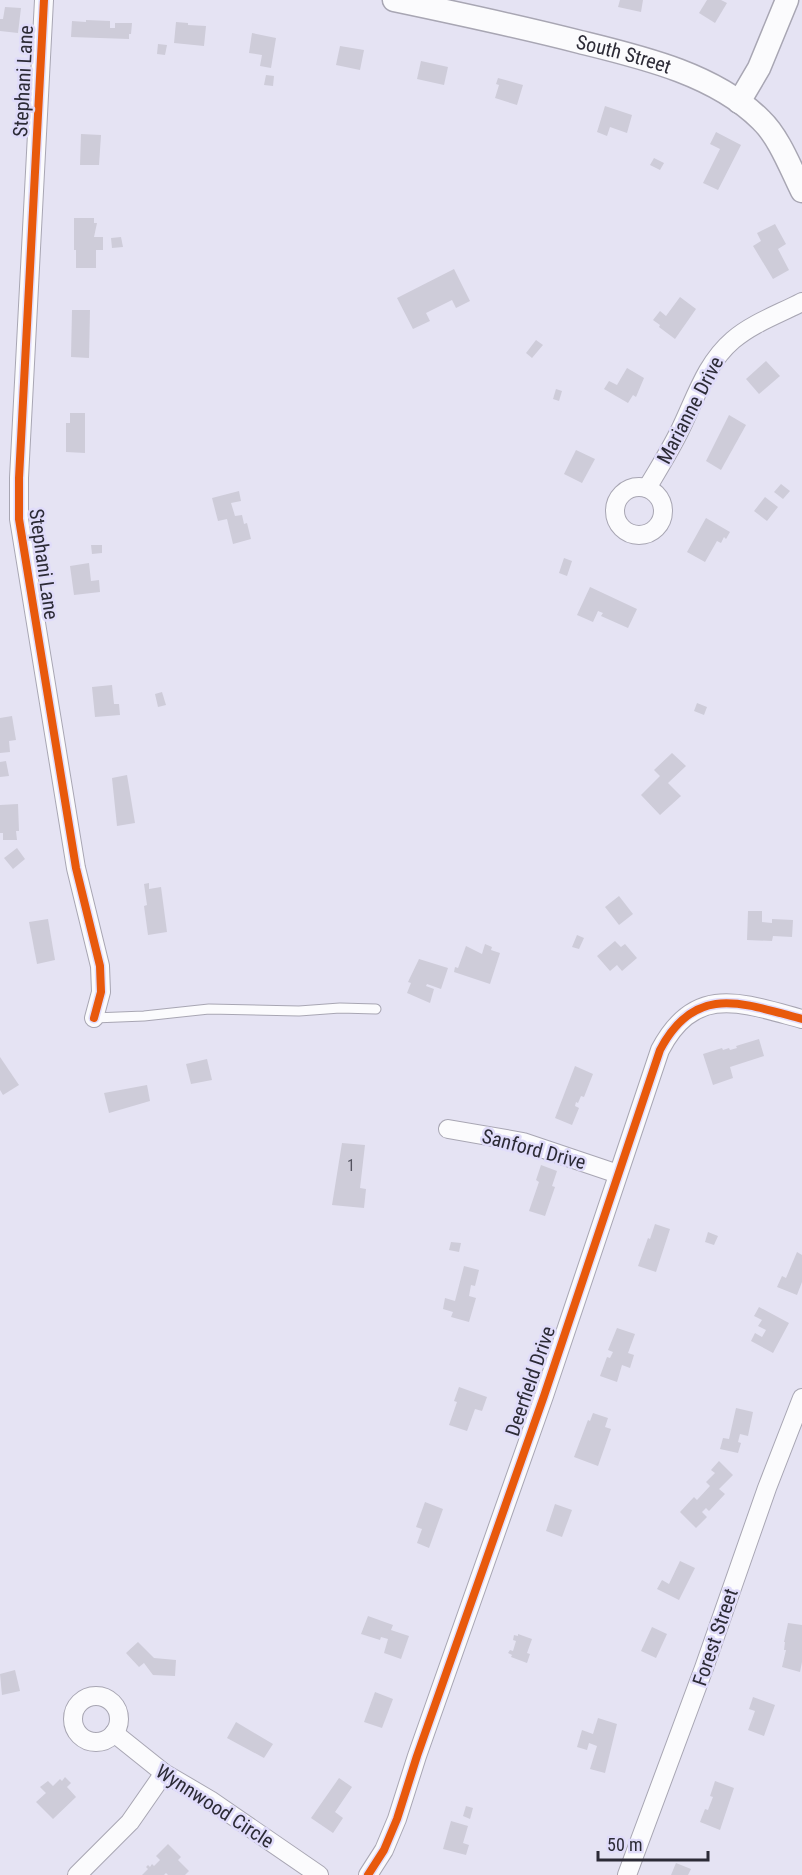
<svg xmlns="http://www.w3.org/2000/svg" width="802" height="1875" viewBox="0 0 802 1875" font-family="'Roboto Condensed',sans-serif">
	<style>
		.building { fill: #ceccd9 }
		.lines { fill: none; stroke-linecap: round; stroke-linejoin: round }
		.service-casing { stroke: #a8a6b3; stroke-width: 11 }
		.minor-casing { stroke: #a8a6b3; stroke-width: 20 }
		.tertiary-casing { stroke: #a8a6b3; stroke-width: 25 }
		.service { stroke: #fbfbfd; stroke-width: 9 }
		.minor { stroke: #fbfbfd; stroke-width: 18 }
		.tertiary { stroke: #fbfbfd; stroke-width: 22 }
		.cycleway-casing { stroke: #e0dcfa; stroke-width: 11 }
		.cycleway { stroke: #e8590c; stroke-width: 8 }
		.labels { text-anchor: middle; stroke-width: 5; stroke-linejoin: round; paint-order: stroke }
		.number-label { font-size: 16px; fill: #54535f }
		.street-label { font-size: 20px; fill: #2c2b36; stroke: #e0dcfa }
	</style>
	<rect width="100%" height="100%" fill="#e5e3f3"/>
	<!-- building -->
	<g class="building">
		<polygon points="620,0 643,0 641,12 618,7"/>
		<polygon points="707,0 721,0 727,3 715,23 699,13"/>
		<polygon points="5,7 21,8 18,33 0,31 0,19 3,19"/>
		<polygon points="86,20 110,21 110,28 115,28 115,23 132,23 131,34 129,34 129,39 71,37 72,21 86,22"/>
		<polygon points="176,22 188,23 188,25 206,26 204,46 174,43"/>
		<polygon points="252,33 276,38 271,68 260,66 262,55 249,53"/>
		<polygon points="158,44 167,45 165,55 157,54"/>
		<polygon points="340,46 364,50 360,70 336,65"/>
		<polygon points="421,61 448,67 444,85 417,79"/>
		<polygon points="266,75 274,76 273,86 264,85"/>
		<polygon points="498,78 523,85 517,105 495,98 499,85 496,84"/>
		<polygon points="605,106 632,115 627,133 610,127 607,136 597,132"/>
		<polygon points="716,132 741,145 718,190 703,183 720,149 710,144"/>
		<polygon points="81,134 101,135 99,165 80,165"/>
		<polygon points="654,158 664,163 660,170 650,165"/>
		<polygon points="74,218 94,218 94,223 97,223 94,237 103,237 103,250 96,250 96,268 76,268 76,250 74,250"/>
		<polygon points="775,224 786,244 778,249 789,270 773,279 753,246 761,241 757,233"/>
		<polygon points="121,237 123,247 112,248 111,238"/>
		<polygon points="454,269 470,301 456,308 452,300 426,313 430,321 413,329 397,298"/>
		<polygon points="680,297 696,309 675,339 659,327 660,325 653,320 660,311 666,316"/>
		<polygon points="72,310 90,310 89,358 71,357"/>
		<polygon points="536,340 543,345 532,358 526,353"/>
		<polygon points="766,361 780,376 759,394 746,379"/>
		<polygon points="627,368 644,378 636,397 633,395 628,403 604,389 609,381 617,385"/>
		<polygon points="556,389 562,391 559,401 553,399"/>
		<polygon points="70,413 85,413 85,453 66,452 66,423 70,423"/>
		<polygon points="729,415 746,425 721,470 706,461"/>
		<polygon points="576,450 595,459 582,483 564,474"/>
		<polygon points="781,484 790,491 783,499 774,492"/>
		<polygon points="239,491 241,501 231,503 235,516 242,515 244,524 247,523 251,539 233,544 227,519 218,521 212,498"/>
		<polygon points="765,497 778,507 767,521 754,511"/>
		<polygon points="706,518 730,532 726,539 724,537 721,543 717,541 705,562 687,552"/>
		<polygon points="91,545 102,545 102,553 92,554"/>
		<polygon points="564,558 572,561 567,576 559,573"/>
		<polygon points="89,563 91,581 99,580 100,592 74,595 70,566"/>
		<polygon points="590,587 637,609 628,628 601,616 603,613 598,611 593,622 577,615"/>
		<polygon points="112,685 114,704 119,704 120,715 95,717 92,687"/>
		<polygon points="162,692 166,705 158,707 155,694"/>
		<polygon points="697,703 707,707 704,715 694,711"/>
		<polygon points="12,716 16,740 9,741 10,752 0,753 0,718"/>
		<polygon points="672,753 686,766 668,783 681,796 660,815 641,795 660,776 654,770"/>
		<polygon points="6,761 9,776 0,777 0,762"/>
		<polygon points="127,775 135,823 117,826 112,778"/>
		<polygon points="18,804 19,831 16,831 17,840 3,840 3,833 0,833 0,805"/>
		<polygon points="17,848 25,859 13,869 4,858"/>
		<polygon points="149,883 149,889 161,887 167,932 148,935 144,906 147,905 144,884"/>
		<polygon points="619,896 633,914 619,925 605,907"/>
		<polygon points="748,911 762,911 762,922 772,923 772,919 793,920 792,937 773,936 772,941 747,940"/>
		<polygon points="48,919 55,960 37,964 29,922"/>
		<polygon points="577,935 584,938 579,949 572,947"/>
		<polygon points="615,941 621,947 625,944 637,958 622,971 617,965 610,971 597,956"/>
		<polygon points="485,944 492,947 491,950 500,953 490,984 454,972 455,967 458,968 466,946 482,954"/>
		<polygon points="419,959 448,968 441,989 427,984 426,986 434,989 430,1003 407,993 411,983 408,982"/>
		<polygon points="759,1039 764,1056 730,1067 733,1078 713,1085 703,1054 722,1048 723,1050 729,1048 730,1050 737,1048 736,1046"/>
		<polygon points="0,1057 19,1085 3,1095 0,1090"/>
		<polygon points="207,1059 212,1080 191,1084 186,1064"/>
		<polygon points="575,1066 593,1074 584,1097 581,1096 578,1103 576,1102 575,1106 579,1108 572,1125 555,1118"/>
		<polygon points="147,1085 150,1101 109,1113 104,1093"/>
		<polygon points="342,1143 365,1145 360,1188 366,1189 364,1208 332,1205"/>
		<polygon points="541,1165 557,1171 552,1186 555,1187 545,1216 529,1211 539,1182 536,1180"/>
		<polygon points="655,1224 670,1229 656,1272 638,1266 648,1238 650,1239"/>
		<polygon points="708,1232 718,1236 714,1245 705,1242"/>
		<polygon points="451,1242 461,1243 459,1252 449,1250"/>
		<polygon points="797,1252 802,1255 802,1282 797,1295 777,1287 782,1276 786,1278"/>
		<polygon points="464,1266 479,1270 475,1286 471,1285 469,1296 476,1298 469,1322 451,1317 453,1312 443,1309 445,1298 455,1301"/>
		<polygon points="759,1307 789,1323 773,1353 751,1341 755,1333 762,1337 766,1330 758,1326 762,1320 754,1316"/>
		<polygon points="617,1328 635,1334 628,1353 634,1355 630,1368 622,1365 617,1382 600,1376 607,1357 610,1358 613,1352 608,1350"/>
		<polygon points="459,1387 487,1397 482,1411 475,1409 467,1431 449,1425 457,1402 454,1401"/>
		<polygon points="736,1408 753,1412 748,1436 740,1434 738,1442 741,1443 738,1453 720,1449 723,1438 729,1439"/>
		<polygon points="593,1413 608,1418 605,1427 611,1429 598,1466 574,1457 588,1420 590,1421"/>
		<polygon points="719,1461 733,1475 719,1489 725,1494 709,1511 706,1508 702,1512 707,1517 696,1528 680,1512 694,1497 697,1500 710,1486 706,1482 715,1473 711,1470"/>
		<polygon points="425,1502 443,1509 429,1548 417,1543 422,1529 416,1527"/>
		<polygon points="555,1504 572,1510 562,1537 546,1531"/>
		<polygon points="680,1561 695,1568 679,1600 657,1589 662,1580 669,1584"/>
		<polygon points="368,1616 393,1625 391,1630 409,1636 401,1659 384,1653 388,1639 381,1637 380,1640 361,1634"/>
		<polygon points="788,1623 802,1625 802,1662 800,1672 782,1667 786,1650 784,1650 785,1642 784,1642"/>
		<polygon points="652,1627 667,1634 656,1658 641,1651"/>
		<polygon points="518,1634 532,1639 527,1653 530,1654 527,1663 511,1657 512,1655 508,1653 510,1650 513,1651 516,1641 513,1640 514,1635 518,1636"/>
		<polygon points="138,1642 154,1658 176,1660 175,1676 153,1675 144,1663 139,1667 126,1653"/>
		<polygon points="15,1670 20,1691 2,1695 0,1674"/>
		<polygon points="375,1692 393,1699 382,1728 364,1722"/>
		<polygon points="753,1697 775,1705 764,1736 748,1730 755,1711 749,1709"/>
		<polygon points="598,1718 617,1724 605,1773 590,1769 597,1746 589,1743 587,1750 577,1747 582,1730 593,1734"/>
		<polygon points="236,1722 273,1744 264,1758 227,1738"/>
		<polygon points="65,1777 71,1783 67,1787 76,1797 53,1819 36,1802 46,1793 40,1787 48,1781 53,1786 60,1779 62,1781"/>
		<polygon points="339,1778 352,1787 335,1812 343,1818 333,1833 311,1818"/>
		<polygon points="715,1781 734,1788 720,1830 700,1822 705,1809 708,1810 713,1797 710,1796"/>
		<polygon points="466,1806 473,1808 470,1819 463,1816"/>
		<polygon points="451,1821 468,1826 463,1843 469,1845 466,1855 443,1849"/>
		<polygon points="168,1844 181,1857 178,1860 189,1871 185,1875 168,1875 166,1873 164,1875 142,1875 148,1869 146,1867 148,1865 150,1867 152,1864 154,1866 160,1860 156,1856"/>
		<polygon points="676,1863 691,1869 688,1875 671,1875"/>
	</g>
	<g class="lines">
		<defs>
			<polyline id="service" points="94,1018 144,1016 209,1009 299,1011 340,1008 376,1009"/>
			<g id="minor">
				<polyline points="44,0 19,478 19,519 76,868 100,966 101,992 94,1018"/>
				<circle cx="639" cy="511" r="24"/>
				<path d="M 647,488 C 659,468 671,449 681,428 C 696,397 706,363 733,340 C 753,323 779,314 802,302"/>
				<polyline points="448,1129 523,1142 618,1174"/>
				<circle cx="96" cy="1719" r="23"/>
				<polyline points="114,1733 164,1773 210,1800 319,1875"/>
				<polyline points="77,1875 130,1822 164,1773"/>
				<path d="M 368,1875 L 384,1850 L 397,1819 L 417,1756 L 544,1396 L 660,1050 C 695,983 742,1003 802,1019"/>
				<polyline points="627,1875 704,1668 767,1488 802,1398"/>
			</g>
			<g id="tertiary">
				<path id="s1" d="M 394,0 C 456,13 518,26 580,42 C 641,57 715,74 761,120 C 779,137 791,169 802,191"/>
				<polyline points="739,102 759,68 787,0"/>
			</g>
		</defs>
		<!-- service casing -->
		<use href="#service" class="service-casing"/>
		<!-- minor casing -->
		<use href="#minor" class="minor-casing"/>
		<!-- tertiary casing -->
		<use href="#tertiary" class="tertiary-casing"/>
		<!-- service -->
		<use href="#service" class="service"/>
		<!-- minor -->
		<use href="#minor" class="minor"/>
		<!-- tertiary -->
		<use href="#tertiary" class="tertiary"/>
		<defs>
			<g id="cycleway">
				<polyline points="44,0 19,478 19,519 76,868 100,966 101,992 94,1018"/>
				<path d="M 368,1875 L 384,1850 L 397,1819 L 417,1756 L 544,1396 L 660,1050 C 695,983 742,1003 802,1019"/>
			</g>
		</defs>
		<!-- cycleway casing -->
		<use href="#cycleway" class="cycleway-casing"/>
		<!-- cycleway -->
		<use href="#cycleway" class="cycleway"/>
	</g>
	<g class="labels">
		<!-- number labels -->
		<g class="number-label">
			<text x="351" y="1171">1</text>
		</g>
		<!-- street labels -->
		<g class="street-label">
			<text dy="7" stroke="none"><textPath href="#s1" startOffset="236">South Street</textPath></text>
			<text transform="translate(23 81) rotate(-87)" y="7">Stephani Lane</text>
			<text transform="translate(690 410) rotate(-62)" y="7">Marianne Drive</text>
			<text transform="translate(44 564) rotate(82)" y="7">Stephani Lane</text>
			<text transform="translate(534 1149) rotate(15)" y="7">Sanford Drive</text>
			<text transform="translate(530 1381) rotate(-71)" y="7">Deerfield Drive</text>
			<text transform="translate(715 1637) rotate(-71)" y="7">Forest Street</text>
			<text transform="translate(215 1806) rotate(33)" y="7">Wynnwood Circle</text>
		</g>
	</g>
	<!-- scale -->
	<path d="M598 1851v9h110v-9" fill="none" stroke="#2c2b36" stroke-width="3"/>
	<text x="607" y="1851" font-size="18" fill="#2c2b36" stroke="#e0dcfa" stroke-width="4.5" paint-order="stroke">50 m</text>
</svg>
